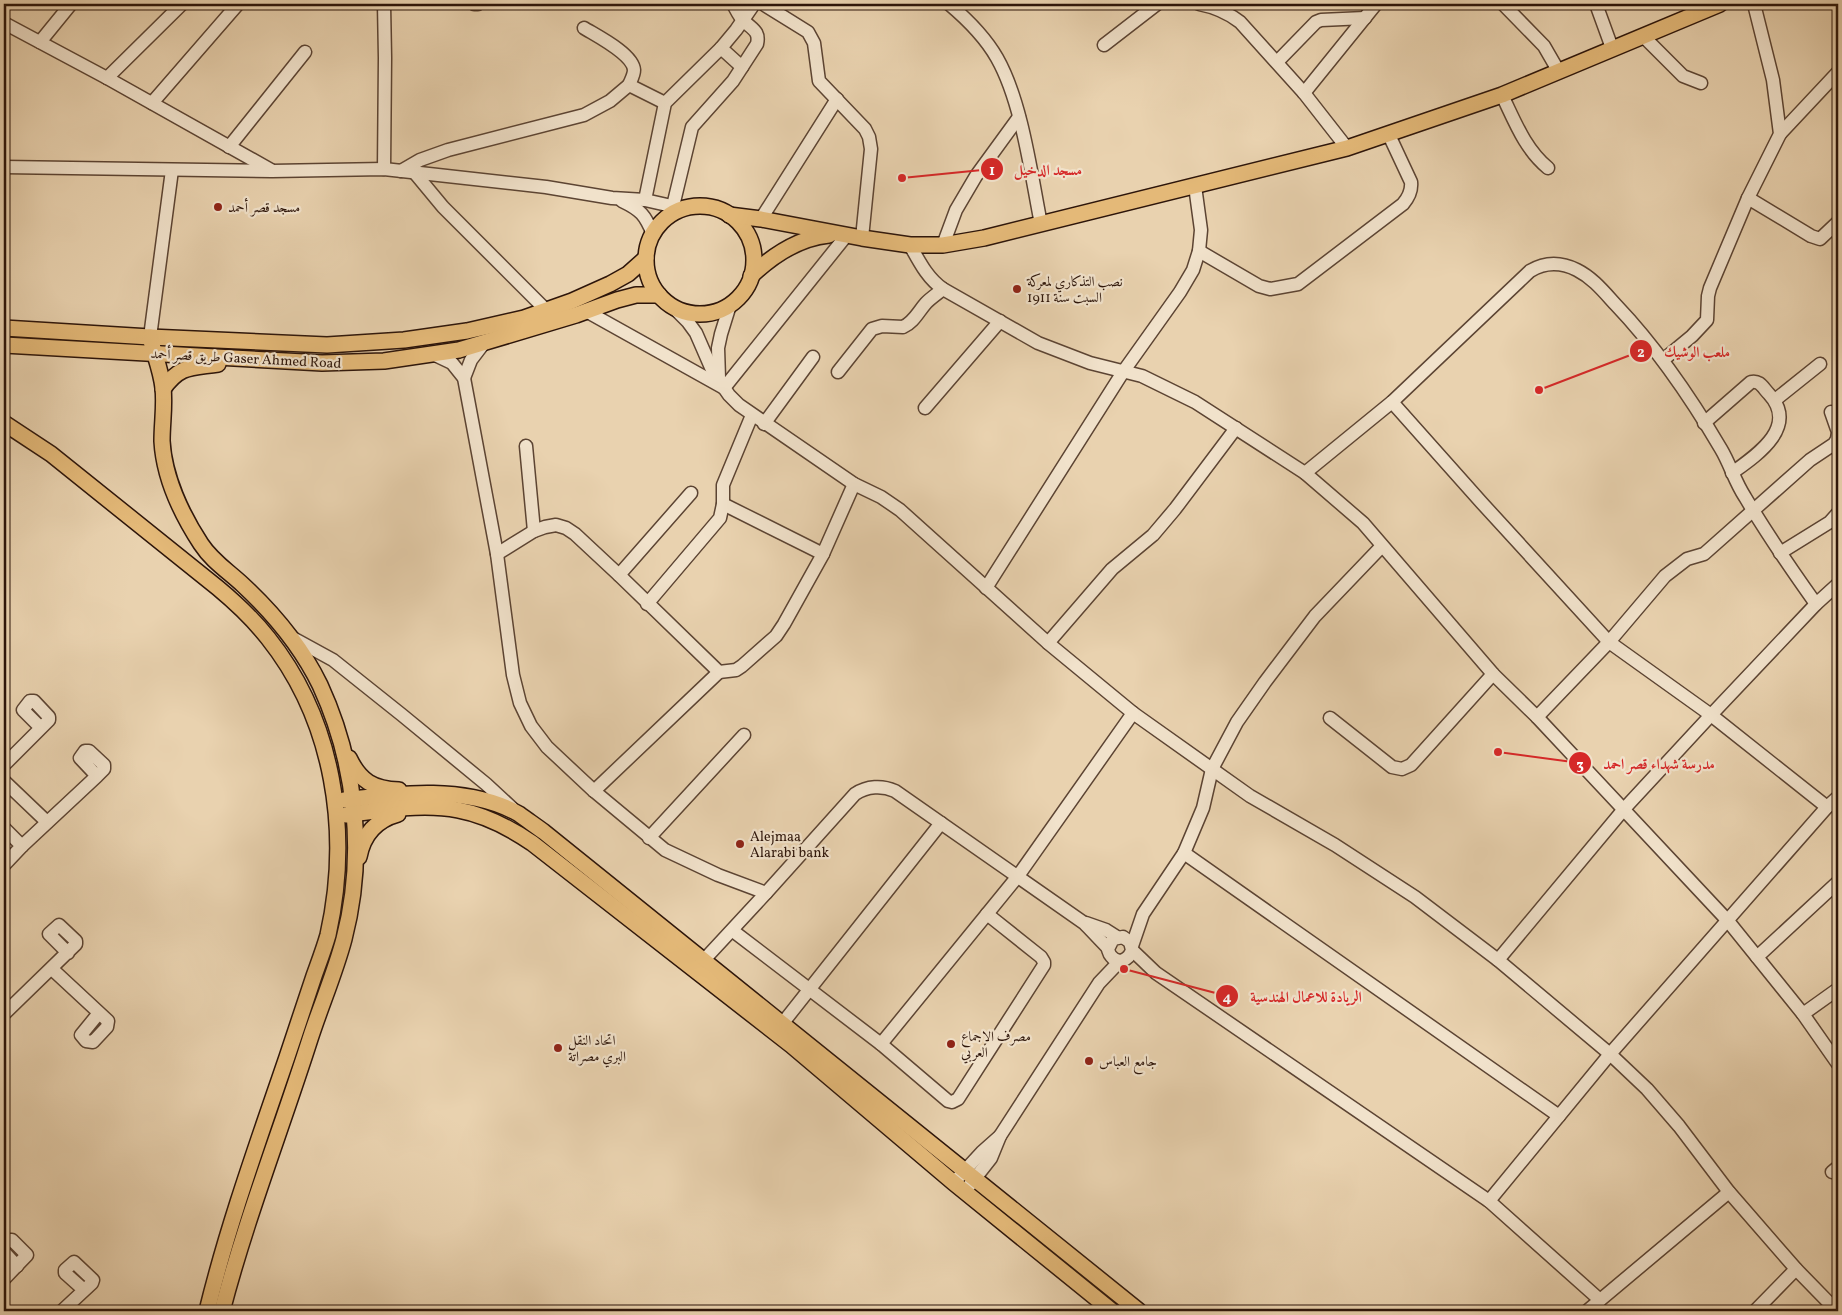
<svg xmlns="http://www.w3.org/2000/svg" width="1842" height="1315" viewBox="0 0 1842 1315" font-family="Vollkorn,Amiri,serif">
	<style>
		.lines { fill: none; stroke-linecap: round; stroke-linejoin: round }
		.minor-casing { stroke: #5c4433; stroke-width: 15 }
		.major-casing { stroke: #2d150a; stroke-width: 18 }
		.minor { stroke: #f1e2cb; stroke-width: 12 }
		.major { stroke: #e4b978; stroke-width: 15 }
		.poi-dot { fill: #8f2418; stroke: #f1e2cb; stroke-width: 2 }
		.labels { text-anchor: middle; stroke-width: 4.5; stroke-linejoin: round; paint-order: stroke }
		.poi-label { font-size: 14px; fill: #2d150a; stroke: #f1e2cb; text-anchor: start }
		.street-label { font-size: 14px; fill: #2d150a; stroke: #f1e2cb }
		.leader { fill: none; stroke: #d62828; stroke-width: 2 }
		.callout-dot { fill: #d62828; stroke: #f1e2cb; stroke-width: 2 }
		.mark-label { font-size: 15px; text-anchor: middle; font-weight: bold; fill: #fff }
		.callout-label { font-size: 15px; text-anchor: middle; font-weight: bold; fill: #d62828; stroke: #f1e2cb; stroke-width: 4.5; stroke-linejoin: round; paint-order: stroke }
	</style>
	<rect width="100%" height="100%" fill="#e9d2af"/>
	<filter id="stains"><feTurbulence type="fractalNoise" baseFrequency=".004" numOctaves="4"/><feColorMatrix values="0 0 0 0 .2 0 0 0 0 .09 0 0 0 0 .02 0 0 0 .5 -.17"/></filter>
	<radialGradient id="worn" r=".72"><stop offset=".6" stop-color="#630" stop-opacity="0"/><stop offset="1" stop-color="#630" stop-opacity=".3"/></radialGradient>
	<g class="lines">
		<defs>
			<g id="minor">
				<polyline points="384,4 385,58 384,169"/>
				<polyline points="474,4 478,4"/>
				<polyline points="763,4 808,32 814,43 819,81 865,129 869,137 871,149 862,238"/>
				<path d="M 949,4 C 968,20 985,37 997,58 C 1022,102 1031,174 1041,224"/>
				<path d="M 1199,4 C 1215,7 1227,12 1240,22 L 1304,93 L 1347,148"/>
				<polyline points="1503,4 1544,46 1559,72"/>
				<polyline points="1596,4 1612,48"/>
				<polyline points="4,23 107,78 271,170"/>
				<path d="M 584,28 C 597,36 633,54 634,70 C 634,75 631,80 629,85"/>
				<polyline points="1643,36 1683,76 1701,83"/>
				<polyline points="40,42 71,4"/>
				<polyline points="1104,45 1157,4"/>
				<polyline points="721,48 742,67"/>
				<polyline points="1277,62 1316,22 1321,20 1365,18"/>
				<polyline points="107,78 182,4"/>
				<polyline points="1304,93 1376,4"/>
				<path d="M 1502,95 C 1515,122 1525,149 1548,168"/>
				<polyline points="152,103 238,4"/>
				<polyline points="1780,134 1838,72"/>
				<polyline points="229,147 305,52"/>
				<polyline points="4,167 272,171 384,169 546,187 612,198 645,200 685,209"/>
				<polyline points="401,171 420,160 448,150 584,115 610,101 629,85 665,103"/>
				<polyline points="414,172 443,207 546,310"/>
				<polyline points="1748,198 1811,236 1820,239 1838,222"/>
				<polyline points="645,200 665,103 721,48 736,30 754,4"/>
				<path d="M 622,201 C 641,210 645,215 653,234"/>
				<path d="M 673,206 L 692,127 L 733,81 L 757,44 C 760,31 752,29 744,21 C 739,17 736,9 733,4"/>
				<polyline points="761,219 837,99"/>
				<path d="M 910,245 C 919,261 927,278 943,289 L 1038,343 L 1090,363 L 1142,376 L 1195,402 L 1305,473 L 1363,523 L 1493,674 L 1537,717 L 1728,921 L 1803,1014 L 1838,1064"/>
				<polyline points="943,245 956,210 976,176 1019,117"/>
				<path d="M 1199,251 L 1259,286 L 1270,289 L 1298,284 L 1403,204 C 1409,197 1412,191 1411,182 L 1389,135"/>
				<polyline points="674,308 688,322 696,333 713,372 729,395 739,405 854,484 881,497 900,510 1048,643 1133,713 1250,796 1335,845 1415,897 1498,960 1610,1054 1647,1089 1679,1126 1729,1192 1796,1269 1837,1311"/>
				<polyline points="586,311 724,388 846,236"/>
				<polyline points="150,337 172,170"/>
				<path d="M 433,354 L 452,363 L 464,378 L 497,554 L 513,675 L 520,703 L 531,726 L 547,747 L 594,791 L 665,850 L 718,875 L 766,893 L 855,794 C 867,786 882,785 895,791 L 1084,923 C 1091,930 1098,938 1106,946 C 1109,949 1108,953 1111,956 C 1118,965 1129,960 1132,950 L 1130,942 L 1123,937 L 1113,939 L 1108,949"/>
				<polyline points="1663,360 1692,336 1707,320 1708,296 1710,288 1748,198 1780,134 1773,80 1754,4"/>
				<path d="M 838,372 L 872,329 L 882,326 L 903,327 C 914,322 918,312 926,303 C 931,298 937,294 943,289"/>
				<polyline points="464,378 471,360 484,343"/>
				<polyline points="719,378 718,348 721,334 730,305"/>
				<polyline points="1775,400 1820,364"/>
				<polyline points="1392,402 1481,502 1609,642 1711,715 1827,807"/>
				<polyline points="925,408 1000,321"/>
				<path d="M 1704,423 L 1751,382 C 1760,380 1763,388 1769,394 C 1799,427 1757,455 1732,473"/>
				<polyline points="764,424 813,357"/>
				<polyline points="526,446 534,531"/>
				<path d="M 1305,473 L 1392,402 L 1530,271 C 1545,262 1561,262 1577,270 C 1593,278 1604,292 1616,305 C 1657,348 1691,398 1721,449 C 1730,464 1735,482 1745,497 C 1767,534 1791,569 1816,604"/>
				<polyline points="723,504 823,554"/>
				<polyline points="1780,553 1830,522 1838,513"/>
				<polyline points="497,554 534,531 545,527 556,525 566,528 575,534 619,575 719,672 736,670 742,666 776,636 784,624 823,554 854,484"/>
				<polyline points="619,575 691,493"/>
				<polyline points="986,588 1123,372 1180,292 1193,270 1199,251 1201,230 1195,186"/>
				<polyline points="647,604 720,518 723,504 723,485 752,415"/>
				<polyline points="291,637 333,660 402,715 486,784 512,808"/>
				<polyline points="1048,643 1112,569 1153,535 1175,509 1236,428"/>
				<polyline points="1537,717 1609,642 1665,576 1687,559 1704,554 1810,460 1834,444 1837,439 1838,432 1831,412"/>
				<polyline points="1330,718 1392,767 1402,769 1411,765 1493,674"/>
				<polyline points="4,765 49,720 49,717 34,701 30,701 23,710 41,728"/>
				<polyline points="4,781 47,822"/>
				<polyline points="594,791 719,672"/>
				<polyline points="4,828 22,846 4,865"/>
				<polyline points="649,838 744,735"/>
				<polyline points="22,846 97,776 104,769 104,765 89,751 85,751 80,758 97,776"/>
				<polyline points="1184,853 1559,1116"/>
				<polyline points="1086,923 1106,930 1117,937"/>
				<polyline points="733,931 881,1044 948,1101 952,1102 958,1099 1044,965 1044,962 1041,957 987,914"/>
				<polyline points="1132,946 1143,914 1184,853 1203,808 1212,769 1237,722 1265,682 1315,616 1382,546"/>
				<polyline points="1132,950 1156,973 1489,1201 1600,1300"/>
				<polyline points="1757,957 1838,882"/>
				<polyline points="1498,960 1624,809 1711,715 1816,604 1838,584"/>
				<polyline points="703,961 766,893"/>
				<polyline points="52,969 108,1021 107,1027 93,1042 86,1041 81,1035 99,1013"/>
				<polyline points="4,1014 76,944 76,941 59,925 49,934 68,953"/>
				<polyline points="1803,1014 1838,989"/>
				<polyline points="782,1024 941,823"/>
				<polyline points="881,1044 1018,876 1133,713"/>
				<polyline points="1832,1172 1838,1167"/>
				<polyline points="958,1178 982,1152 1000,1136"/>
				<polyline points="969,1186 991,1158 1000,1136 1099,983 1120,961"/>
				<polyline points="1489,1201 1610,1054 1827,807 1838,797"/>
				<polyline points="4,1245 9,1240 12,1240 27,1255 4,1279"/>
				<polyline points="4,1252 17,1266"/>
				<polyline points="62,1311 92,1283 93,1280 74,1262 65,1270 65,1273 84,1290"/>
				<polyline points="1587,1311 1729,1192"/>
				<polyline points="1755,1311 1796,1269"/>
			</g>
			<g id="major">
				<circle cx="700" cy="260" r="54"/>
				<polyline points="729,215 761,219 862,238 910,245 943,245 984,238 1347,148 1502,95 1720,4"/>
				<path d="M 751,276 C 773,255 798,238 829,235"/>
				<polyline points="4,328 150,337 327,345 404,340 467,331 524,318 572,301 610,284 628,274 646,258"/>
				<path d="M 150,337 C 154,354 161,370 163,388 C 165,405 162,423 162,441 C 164,477 182,515 201,544 C 212,561 228,571 243,585 C 273,613 302,648 320,685 C 356,763 366,855 344,939 C 335,973 321,1005 310,1039 C 281,1130 246,1219 222,1311"/>
				<polyline points="4,345 322,363 384,361 459,350 576,315 617,300 636,295 659,295"/>
				<path d="M 163,389 C 180,365 191,368 218,364"/>
				<path d="M 4,423 L 51,454 L 218,588 C 236,603 253,619 268,638 C 334,721 351,832 328,935 C 324,949 319,962 314,976 C 305,1003 296,1030 287,1057 C 258,1142 228,1225 207,1311"/>
				<path d="M 349,758 C 360,781 373,789 399,790"/>
				<path d="M 344,800 C 400,793 468,785 519,814 C 527,820 536,826 544,832 L 1139,1311"/>
				<path d="M 346,815 C 380,810 424,803 458,810 C 485,815 510,828 532,843 L 791,1045 L 954,1183 L 1112,1311"/>
				<path d="M 359,857 C 363,835 376,820 398,814"/>
			</g>
		</defs>
		<!-- minor casing -->
		<use href="#minor" class="minor-casing"/>
		<!-- major casing -->
		<use href="#major" class="major-casing"/>
		<!-- minor -->
		<use href="#minor" class="minor"/>
		<!-- major -->
		<use href="#major" class="major"/>
	</g>
	<!-- markers -->
	<g class="poi-dot">
		<circle cx="218" cy="207" r="5"/>
		<circle cx="1017" cy="289" r="5"/>
		<circle cx="740" cy="844" r="5"/>
		<circle cx="951" cy="1044" r="5"/>
		<circle cx="558" cy="1048" r="5"/>
		<circle cx="1089" cy="1061" r="5"/>
	</g>
	<g class="labels">
		<!-- poi labels -->
		<g class="poi-label">
			<text x="228" y="212">مسجد قصر أحمد</text>
			<text x="1027" y="286">نصب التذكاري لمعركة<tspan x="1027" dy="16">السبت سنة 1911</tspan></text>
			<text x="750" y="841">Alejmaa<tspan x="750" dy="16">Alarabi bank</tspan></text>
			<text x="961" y="1041">مصرف الاجماع<tspan x="961" dy="16">العربي</tspan></text>
			<text x="568" y="1045">اتحاد النقل<tspan x="568" dy="16">البري مصراتة</tspan></text>
			<text x="1099" y="1066">جامع العباس</text>
		</g>
		<!-- street labels -->
		<g class="street-label">
			<text transform="translate(246 358) rotate(3)" y="5">طريق قصر أحمد Gaser Ahmed Road</text>
		</g>
	</g>
	<!-- callouts -->
	<path class="leader" d="M902 178L992 169M1539 390L1641 351M1498 752L1580 763M1124 969L1227 996"/>
	<g class="callout-dot">
		<circle cx="902" cy="178" r="5"/>
		<circle cx="1539" cy="390" r="5"/>
		<circle cx="1498" cy="752" r="5"/>
		<circle cx="1124" cy="969" r="5"/>
		<circle cx="992" cy="169" r="12"/>
		<circle cx="1641" cy="351" r="12"/>
		<circle cx="1580" cy="763" r="12"/>
		<circle cx="1227" cy="996" r="12"/>
	</g>
	<g class="mark-label">
		<text x="992" y="175">1</text>
		<text x="1641" y="357">2</text>
		<text x="1580" y="769">3</text>
		<text x="1227" y="1002">4</text>
	</g>
	<g class="callout-label">
		<text x="1048" y="175">مسجد الدخيل</text>
		<text x="1697" y="357">ملعب الوشيك</text>
		<text x="1659" y="769">مدرسة شهداء قصر احمد</text>
		<text x="1306" y="1002">الريادة للاعمال الهندسية</text>
	</g>
	<!-- margin -->
	<rect width="1842" height="1315" fill="none" stroke="#e9d2af" stroke-width="20"/>
	<rect x="5" y="5" width="1832" height="1305" fill="none" stroke="#2d150a" stroke-width="2.5"/>
	<rect x="10" y="10" width="1822" height="1295" fill="none" stroke="#2d150a"/>
	<rect width="100%" height="100%" filter="url(#stains)"/>
	<rect width="100%" height="100%" fill="url(#worn)"/>
</svg>
